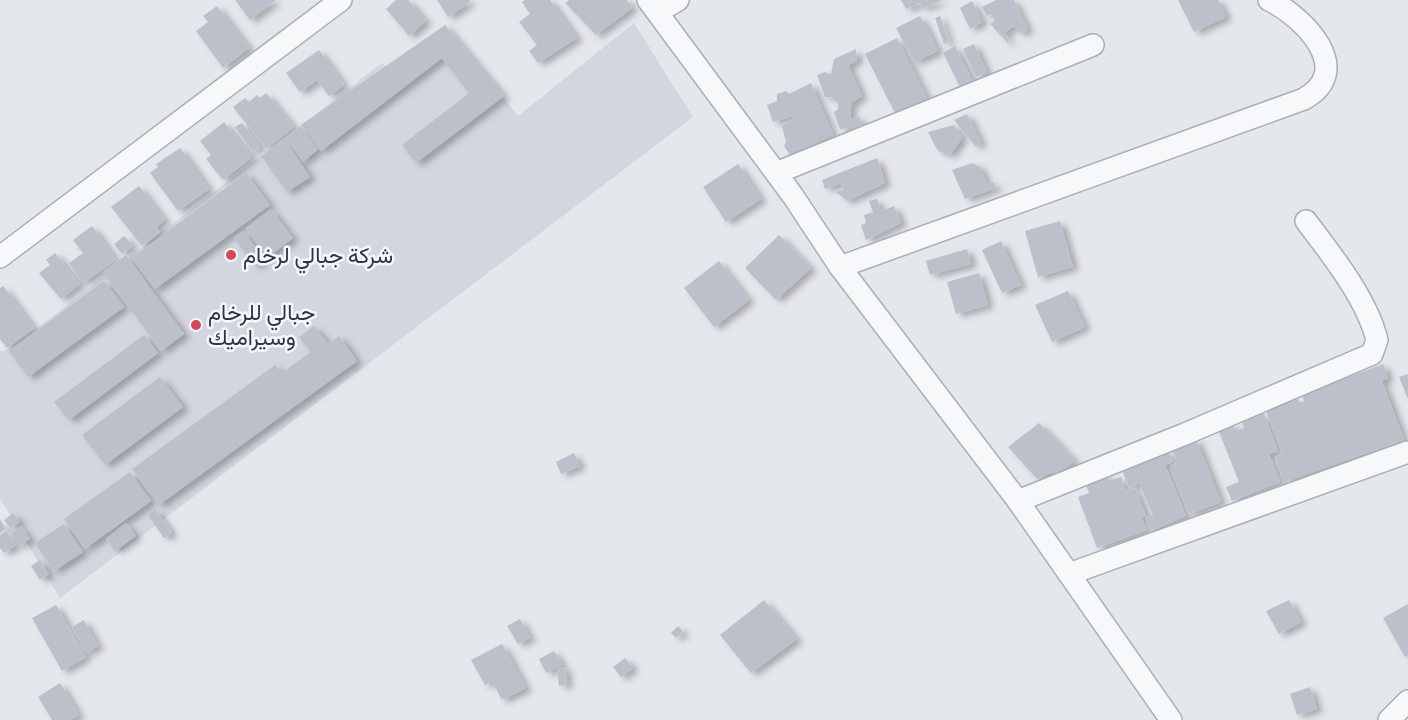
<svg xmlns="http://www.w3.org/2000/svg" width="1408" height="720" viewBox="0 0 1408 720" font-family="Signika,Vazirmatn,sans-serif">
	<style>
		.built { fill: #d2d6de }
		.building { fill: #bbc0ca; filter: url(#shadow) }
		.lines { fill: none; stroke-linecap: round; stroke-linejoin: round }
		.minor-casing { stroke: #a9aeb7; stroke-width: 24 }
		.minor { stroke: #f7f8fa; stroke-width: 21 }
		.poi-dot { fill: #d1495b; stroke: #f4f6f9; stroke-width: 2 }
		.labels { text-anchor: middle; stroke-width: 5; stroke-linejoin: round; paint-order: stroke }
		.poi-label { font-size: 22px; fill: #2b3445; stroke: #f4f6f9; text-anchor: start }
	</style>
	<defs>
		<filter id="shadow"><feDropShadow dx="6" dy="3.5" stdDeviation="3" flood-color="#0004"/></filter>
	</defs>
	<rect width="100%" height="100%" fill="#e4e7ec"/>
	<!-- built -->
	<polygon class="built" points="634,23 693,117 60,598 0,498 0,351 5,351 36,329 382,63 388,68 445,25 518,116"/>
	<!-- building -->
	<g class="building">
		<polygon points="235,0 276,0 250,20"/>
		<polygon points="396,0 408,0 426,21 409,36 386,9"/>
		<polygon points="437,0 469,0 470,2 448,17"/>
		<polygon points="525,0 550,0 577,38 538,63 529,51 537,45 519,22 530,14 522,2"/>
		<polygon points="569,0 627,0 632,8 596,35 565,3"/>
		<polygon points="901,0 943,0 923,8 920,3 906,9"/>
		<polygon points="996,0 1014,0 1028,30 1020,33 1014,26 1005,32 1010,45 990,24 995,20 991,14 987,16 982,7"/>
		<polygon points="1178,0 1218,0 1226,17 1194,32"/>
		<polygon points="972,1 982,22 970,29 960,8"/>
		<polygon points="217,6 249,48 223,68 196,31 208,22 203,16"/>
		<polygon points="920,16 938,51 914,62 896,28"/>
		<polygon points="940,16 949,42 944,44 935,18"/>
		<polygon points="445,25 504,96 416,163 402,145 469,93 442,58 321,151 301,125"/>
		<polygon points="897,38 927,98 895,113 865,54"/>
		<polygon points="974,44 987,72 976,77 963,49"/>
		<polygon points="955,46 973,82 961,89 943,53"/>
		<polygon points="856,49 857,61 848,65 862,96 852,102 850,112 851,119 859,116 862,126 840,129 834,112 838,109 838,98 825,97 817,75 825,72 831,74 834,59"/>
		<polygon points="319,50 344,85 329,96 317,80 300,92 286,73"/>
		<polygon points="811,83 833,135 809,146 813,151 806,154 800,151 790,155 784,146 786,142 782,126 792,120 792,116 773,122 767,105 777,101 777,94 786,91 789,94"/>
		<polygon points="266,93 294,127 266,149 233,107 245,98 249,102 257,95 260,98"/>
		<polygon points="967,114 981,142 976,147 954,120"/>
		<polygon points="224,122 252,157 223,180 206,159 211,155 200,141"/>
		<polygon points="242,123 260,147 253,152 235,127"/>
		<polygon points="954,125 962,138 950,155 938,151 928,132"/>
		<polygon points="300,126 318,149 303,162 285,138"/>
		<polygon points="284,138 310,177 287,192 261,156"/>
		<polygon points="180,148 209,189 178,211 150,173 158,167 156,164"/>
		<polygon points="877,158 885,183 847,201 836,192 843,190 841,183 825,189 822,180"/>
		<polygon points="972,163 980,167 987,184 993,182 996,188 965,199 952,170"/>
		<polygon points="738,164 761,199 726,222 703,187"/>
		<polygon points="246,173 270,205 155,289 132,258"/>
		<polygon points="139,186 165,220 156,227 160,232 142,246 111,207"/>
		<polygon points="877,199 881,211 894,206 901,223 866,240 861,225 866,223 864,215 873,212 869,201"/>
		<polygon points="271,209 293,238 268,257 246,228"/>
		<polygon points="1060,221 1073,267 1038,277 1025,231"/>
		<polygon points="92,226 116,260 83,283 69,263 83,253 73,240"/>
		<polygon points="243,231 264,259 255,266 234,238"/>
		<polygon points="779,235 811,268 776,300 745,268"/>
		<polygon points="124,236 133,246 122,254 114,244"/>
		<polygon points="1001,241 1021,285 1002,293 982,250"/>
		<polygon points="967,249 971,264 930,275 926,261"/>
		<polygon points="55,253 80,284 61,299 39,273 50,265 46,260"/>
		<polygon points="126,255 184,334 161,351 103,272"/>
		<polygon points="719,261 749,300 714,327 684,288"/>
		<polygon points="979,273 988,305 956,314 947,282"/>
		<polygon points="104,281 124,307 28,377 9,351"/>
		<polygon points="3,286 34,328 7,348 0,339 0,288"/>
		<polygon points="1068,291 1085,327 1052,342 1035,305"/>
		<polygon points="314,326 328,344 339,336 357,361 159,505 132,469 275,365 282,373 311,352 299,337"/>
		<polygon points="144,335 158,353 69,420 54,402"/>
		<polygon points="1383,364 1388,378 1382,381 1404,440 1284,482 1275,457 1283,454 1266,411 1298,399 1300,403 1304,401 1302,394"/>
		<polygon points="1408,374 1408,399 1399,377"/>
		<polygon points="160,377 183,407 105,465 82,435"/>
		<polygon points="1264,413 1278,451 1269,454 1280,482 1232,501 1226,487 1239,482 1218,429 1233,423 1236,431 1244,428 1242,422"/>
		<polygon points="1039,423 1075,461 1054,476 1052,472 1037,479 1008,447"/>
		<polygon points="1196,439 1221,502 1189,514 1170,466 1177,463 1172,449"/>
		<polygon points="1168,450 1173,462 1165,465 1186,516 1150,531 1145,518 1153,515 1139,483 1129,488 1122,470"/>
		<polygon points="574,453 580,466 561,474 556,462"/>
		<polygon points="130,472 151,501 85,549 64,519"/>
		<polygon points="1107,474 1109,481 1121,477 1126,491 1135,488 1146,516 1142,518 1147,530 1097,548 1078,497 1089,493 1085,482"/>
		<polygon points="155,509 172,533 164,538 148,515"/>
		<polygon points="13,513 20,522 11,529 4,520"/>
		<polygon points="0,519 6,529 0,533"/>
		<polygon points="126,523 136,536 115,551 106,539"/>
		<polygon points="64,524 83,552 54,571 35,543"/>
		<polygon points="21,526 30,539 20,546 11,533"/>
		<polygon points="6,531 16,545 4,553 0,548 0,535"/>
		<polygon points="40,560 49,574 40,580 31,566"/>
		<polygon points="764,600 797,639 751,673 720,635"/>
		<polygon points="1289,600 1301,622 1279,634 1266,611"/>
		<polygon points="1408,604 1408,656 1405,657 1383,618"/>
		<polygon points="56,605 86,657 62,671 32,618"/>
		<polygon points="520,619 530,638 518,644 507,626"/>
		<polygon points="84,620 98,646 86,653 72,627"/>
		<polygon points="678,626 683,632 676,638 671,633"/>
		<polygon points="502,644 526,688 502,700 492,681 485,685 471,660"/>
		<polygon points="554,651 562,665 546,673 539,659"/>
		<polygon points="625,658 633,668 621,677 613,667"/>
		<polygon points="565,667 567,685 559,686 557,668"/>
		<polygon points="60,683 79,715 70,720 52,720 38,697"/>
		<polygon points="1310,687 1317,709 1297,715 1290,694"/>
	</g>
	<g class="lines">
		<defs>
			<g id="minor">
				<polyline points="648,0 793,196 840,267 1018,501 1171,720"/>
				<polyline points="658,12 678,0"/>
				<polyline points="776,173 1093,45"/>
				<polyline points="0,257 341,0"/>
				<path d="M 840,267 L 1304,99 C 1356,70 1304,17 1269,0"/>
				<path d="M 1018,501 L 1185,434 L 1372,354 L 1377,340 C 1367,299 1331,254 1306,221"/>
				<polyline points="1069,574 1408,452"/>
				<polyline points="1389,720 1408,701"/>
			</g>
		</defs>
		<!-- minor casing -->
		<use href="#minor" class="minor-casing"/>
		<!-- minor -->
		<use href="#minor" class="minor"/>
	</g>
	<!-- markers -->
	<g class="poi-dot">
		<circle cx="231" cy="255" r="6"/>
		<circle cx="196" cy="325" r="6"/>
	</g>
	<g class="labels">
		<!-- poi labels -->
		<g class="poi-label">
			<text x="243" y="263">شركة جبالي لرخام</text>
			<text x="208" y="320">جبالي للرخام<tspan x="208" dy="25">وسيراميك</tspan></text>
		</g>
	</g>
</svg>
